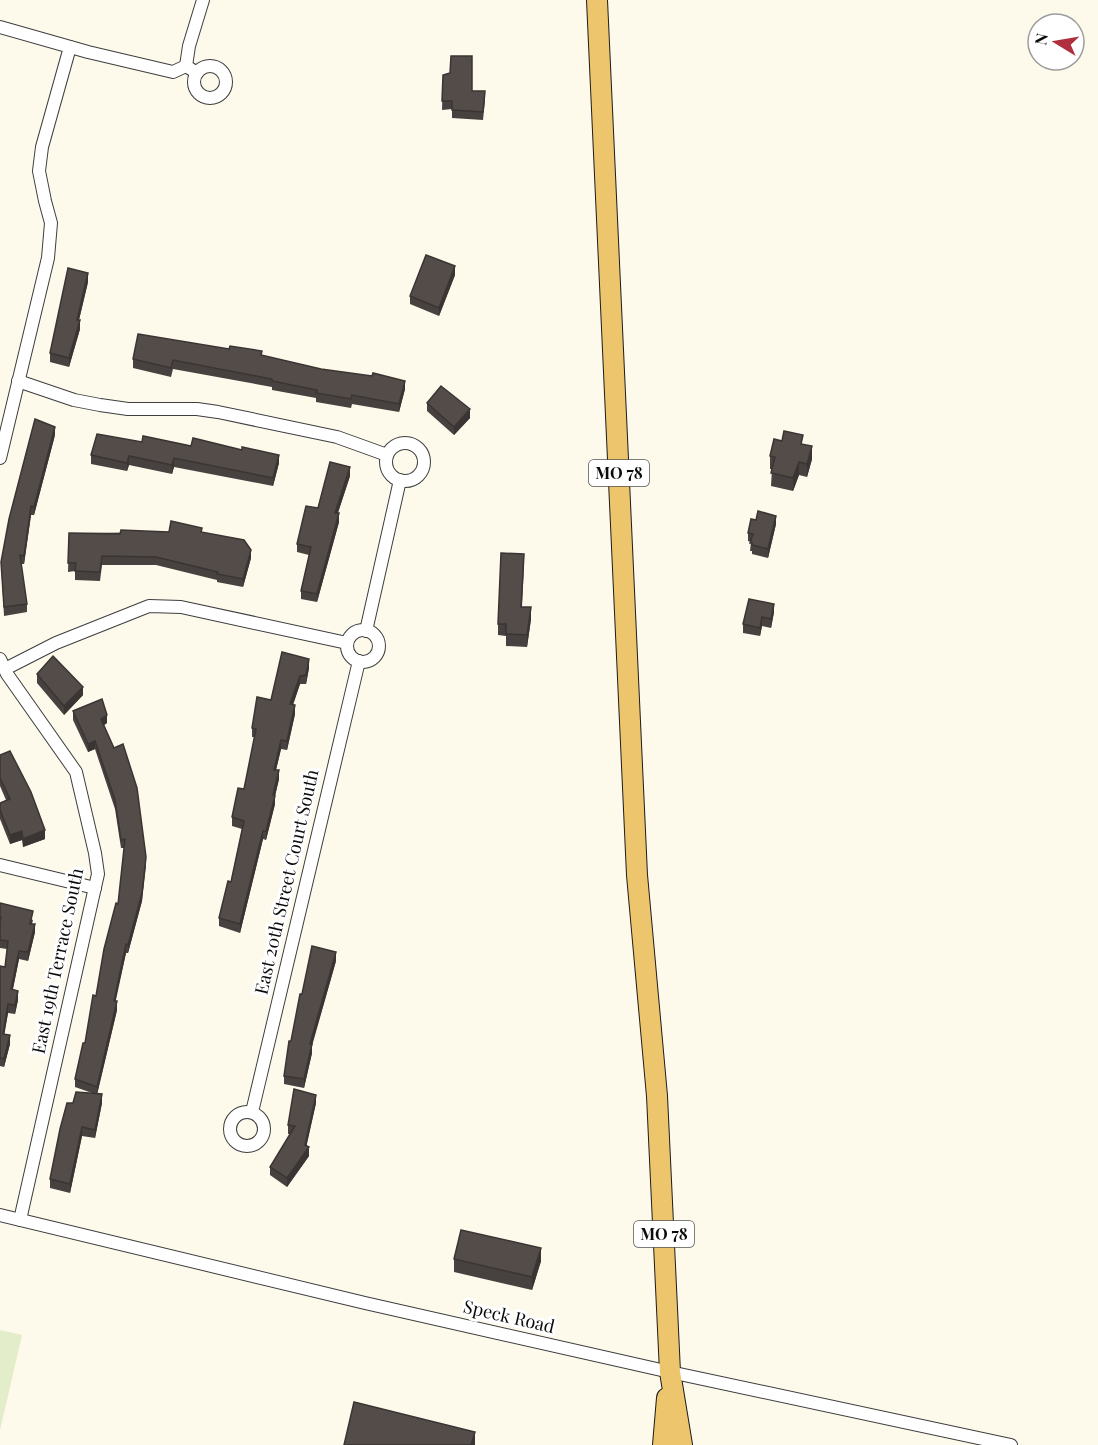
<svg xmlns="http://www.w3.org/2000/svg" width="1098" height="1445" viewBox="0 0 1098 1445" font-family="'Playfair Display',serif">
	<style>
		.pitch { fill: #e3edc9 }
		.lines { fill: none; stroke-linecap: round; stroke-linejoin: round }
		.street-casing { stroke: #3e3e3e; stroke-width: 14 }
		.primary-casing { stroke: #1c1c1c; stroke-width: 22 }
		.street { stroke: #fff; stroke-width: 12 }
		.primary { stroke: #edc56c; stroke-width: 20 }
		.wall { fill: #47413f }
		.shaded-wall { fill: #3a3533 }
		.building { fill: #534c49; stroke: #3a3533; stroke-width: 1.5 }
		.labels { text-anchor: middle; stroke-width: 6; stroke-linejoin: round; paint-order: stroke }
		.shield { fill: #fff; stroke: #545454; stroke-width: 1.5 }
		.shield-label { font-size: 16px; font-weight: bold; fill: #0b0b0b }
		.street-label { font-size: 18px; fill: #0b0b0b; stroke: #fff }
	</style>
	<rect width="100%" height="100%" fill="#fdf9eb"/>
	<!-- pitch -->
	<polygon class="pitch" points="0,1330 22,1335 0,1430"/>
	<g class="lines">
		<defs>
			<g id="street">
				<polyline points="0,27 88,52 173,72 186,66 197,73"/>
				<polyline points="186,66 189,46 203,0"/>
				<circle cx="210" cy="82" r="16"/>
				<polyline points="18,381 74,400 100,405 128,409 197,409 218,412 337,437 387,455"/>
				<circle cx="405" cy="462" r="19"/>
				<polyline points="0,458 48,258 51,223 45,201 39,171 42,147 70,47"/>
				<circle cx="363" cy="646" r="16"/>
				<polyline points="366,631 400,480"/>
				<polyline points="0,659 7,674 76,772 95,853 98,874 20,1220"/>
				<polyline points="5,669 56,643 149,606 181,607 347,643"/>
				<polyline points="0,865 95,888"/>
				<circle cx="247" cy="1129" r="17"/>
				<polyline points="252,1112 359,661"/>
				<polyline points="0,1215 365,1303 670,1372 1011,1445"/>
			</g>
			<g id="primary">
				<polyline points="597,0 637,875 657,1096 670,1372 682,1445"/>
				<polyline points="663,1445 667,1398"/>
			</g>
		</defs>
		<!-- street casing -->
		<use href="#street" class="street-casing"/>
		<!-- primary casing -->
		<use href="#primary" class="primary-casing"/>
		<!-- street -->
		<use href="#street" class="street"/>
		<!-- primary -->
		<use href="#primary" class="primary"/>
	</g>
	<!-- wall -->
	<g class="wall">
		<polygon points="443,75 472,91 485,100 483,120 452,118 452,109 442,110"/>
		<polygon points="455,275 439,316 410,304 410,296"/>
		<polygon points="88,282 79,320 80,329 69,367 50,362 50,353"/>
		<polygon points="262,355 405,389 399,412 352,404 351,408 316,402 316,398 272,390 272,387 173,369 171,377 133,368 133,359"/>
		<polygon points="427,403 470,418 454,435 427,411"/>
		<polygon points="55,435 34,515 31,515 24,564 21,564 27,604 27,612 4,616 1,562"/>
		<polygon points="782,441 803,444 812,459 807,477 799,475 793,491 771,486 772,469 770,469 770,456"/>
		<polygon points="142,442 279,463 273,486 174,467 172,474 129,465 127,471 91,464 91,455"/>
		<polygon points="350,476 338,513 339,522 317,602 301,599 301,591 309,555 297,552 297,544 318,508"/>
		<polygon points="776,524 768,558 752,554 752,551 750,551 751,542 748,541 748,533"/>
		<polygon points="202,532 251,558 243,587 217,582 217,580 156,565 102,565 100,581 75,580 75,571 68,572 69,533"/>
		<polygon points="524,566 522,607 531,619 527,647 506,646 506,636 498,635 498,624"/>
		<polygon points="774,612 771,628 762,626 760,636 743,633 743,624"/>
		<polygon points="309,668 306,684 300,684 293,705 295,714 287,750 281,749 276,770 279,779 275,796 275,804 266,840 263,839 240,933 219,926 219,918 231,882 242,829 232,826 232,817 244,789 255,737 252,737 252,728 271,700"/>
		<polygon points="37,674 83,695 64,715 37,683"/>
		<polygon points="73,711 107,723 104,725 146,866 142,901 128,953 126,953 115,1001 117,1010 97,1094 102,1103 95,1138 82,1136 70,1193 50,1188 50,1179 73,1103 92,1093 75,1087 75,1079 85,1043 118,904 124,848 121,848 115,809 95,749 88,752 73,720"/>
		<polygon points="0,755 45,839 23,847 22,840 10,844 0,819 0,803 6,800 0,786"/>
		<polygon points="0,903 33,920 32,924 35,932 28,961 19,959 13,989 18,1000 15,1014 8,1013 4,1034 10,1044 4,1067 0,1066 0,966 5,967 7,949 0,948"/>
		<polygon points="336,961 312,1044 312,1053 304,1088 284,1084 284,1076 291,1041 302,994"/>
		<polygon points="316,1103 306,1146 309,1156 287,1187 270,1175 270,1167 290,1134 288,1134 288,1125"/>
		<polygon points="454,1259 541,1261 532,1290 454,1272"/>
	</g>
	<!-- shaded-wall -->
	<g class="shaded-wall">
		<polygon points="455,266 455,275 439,316 439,308"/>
		<polygon points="88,273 88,282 77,328 77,320"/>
		<polygon points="80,320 80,329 69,367 69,358"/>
		<polygon points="405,381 405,389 399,412 399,404"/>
		<polygon points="470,409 470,418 454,435 454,427"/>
		<polygon points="55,427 55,435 34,515 34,507"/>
		<polygon points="812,446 812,459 807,477 807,464"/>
		<polygon points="279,455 279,463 273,486 273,478"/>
		<polygon points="129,456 129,465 127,471 127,463"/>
		<polygon points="174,458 174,467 172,474 172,465"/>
		<polygon points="799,462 799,475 793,491 793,478"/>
		<polygon points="350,467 350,476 335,521 335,513"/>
		<polygon points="31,506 31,515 24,564 24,556"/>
		<polygon points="339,513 339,522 317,602 317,594"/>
		<polygon points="776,516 776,524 768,558 768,549"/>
		<polygon points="251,550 251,558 243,587 243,579"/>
		<polygon points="774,604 774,612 771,628 771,619"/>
		<polygon points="531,607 531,619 527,647 527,635"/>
		<polygon points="762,617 762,626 760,636 760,628"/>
		<polygon points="309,659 309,668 306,684 306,675"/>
		<polygon points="300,676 300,684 290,713 290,704"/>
		<polygon points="83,687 83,695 64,715 64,706"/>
		<polygon points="295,705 295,714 287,750 287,741"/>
		<polygon points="107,715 107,723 101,727 101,719"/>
		<polygon points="281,740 281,749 274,778 274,770"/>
		<polygon points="95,741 95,749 88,752 88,744"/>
		<polygon points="279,770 279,779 275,796 275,804 266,840 266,831 273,795"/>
		<polygon points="45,830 45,839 23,847 23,839"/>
		<polygon points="22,831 22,840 10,844 10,835"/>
		<polygon points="263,831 263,839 240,933 240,924"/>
		<polygon points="146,857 142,901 128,953 128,945"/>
		<polygon points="35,924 35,932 28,961 28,952"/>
		<polygon points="126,944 126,953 114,1009 114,1001"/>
		<polygon points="19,951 19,959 11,998 11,989"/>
		<polygon points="336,952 336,961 310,1053 310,1044"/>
		<polygon points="18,991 18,1000 15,1014 15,1005"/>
		<polygon points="117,1001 117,1010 97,1095 97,1087"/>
		<polygon points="8,1004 8,1013 3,1043 3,1034"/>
		<polygon points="10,1035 10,1044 4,1067 4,1059"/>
		<polygon points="312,1044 312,1053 304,1088 304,1079"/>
		<polygon points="102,1094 102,1103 95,1138 95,1130"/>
		<polygon points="316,1095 316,1103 305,1153 309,1147 309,1156 287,1187 287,1178 305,1145"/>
		<polygon points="82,1127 82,1136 70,1193 70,1184"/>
		<polygon points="541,1248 541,1261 532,1290 532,1277"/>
		<polygon points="475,1432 475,1445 471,1445"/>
	</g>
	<!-- building -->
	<g class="building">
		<polygon points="451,56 472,56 472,91 485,91 483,112 452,110 452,101 442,101 443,75 450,73"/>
		<polygon points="426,255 455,266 439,308 410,296"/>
		<polygon points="68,268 88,273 77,320 80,320 69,358 50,353"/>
		<polygon points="138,334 229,349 230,346 262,351 261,355 321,369 372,376 373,373 405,381 399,404 352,395 351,399 316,393 317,390 272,381 272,379 173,360 171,368 133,359"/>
		<polygon points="441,386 470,409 454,427 427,403"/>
		<polygon points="35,419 55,427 34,507 31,506 24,556 20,555 27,604 4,607 1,562 9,519"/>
		<polygon points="784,431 803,435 801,444 812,446 807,464 799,462 793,478 771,473 775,457 770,456 774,439 782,441"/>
		<polygon points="97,434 142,442 143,436 191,446 193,438 242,450 242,447 279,455 273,478 174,458 172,465 129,456 127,463 91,455"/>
		<polygon points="330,462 350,467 335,513 339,513 317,594 301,591 311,547 297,544 306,506 318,508"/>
		<polygon points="758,511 776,516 768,549 752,545 752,543 750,543 753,534 748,533 751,519 756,520"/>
		<polygon points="171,521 202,528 201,532 244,540 251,550 243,579 217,574 218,572 156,557 102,556 100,572 75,571 76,563 68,563 69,533 120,534 121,530 169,532"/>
		<polygon points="501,553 524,554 521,607 531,607 527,635 506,634 506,624 498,624"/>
		<polygon points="749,599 774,604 771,619 762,617 760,628 743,624"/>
		<polygon points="282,652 309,659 306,675 300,676 290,704 295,705 287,741 281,740 274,770 279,770 273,795 275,796 266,831 263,831 240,924 219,918 228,881 231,882 244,821 232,817 238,788 244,789 256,729 252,728 257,697 271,700"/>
		<polygon points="53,656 83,687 64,706 37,674"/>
		<polygon points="102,699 107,715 101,719 114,748 123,744 137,788 146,857 142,893 128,945 126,944 114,1001 117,1001 97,1087 75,1079 83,1043 85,1043 93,995 96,996 104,949 116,903 118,904 125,839 121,840 115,800 95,741 88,744 73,711"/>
		<polygon points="10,751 31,792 45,830 23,839 22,831 10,835 0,810 0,803 10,799 0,778 0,755"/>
		<polygon points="0,903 33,911 30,924 35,924 28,952 19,951 11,989 18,991 15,1005 8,1004 3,1034 10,1035 4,1059 0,1058 0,966 5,967 8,941 0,940 0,922 1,917 0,916"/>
		<polygon points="312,946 336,952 310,1044 312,1044 304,1079 284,1076 289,1041 291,1041 300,994 302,994"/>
		<polygon points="294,1089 316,1095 305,1145 309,1147 287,1178 270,1167 295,1126 288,1125"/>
		<polygon points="76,1092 102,1094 95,1130 82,1127 70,1184 50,1179 60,1129 67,1103 73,1103"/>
		<polygon points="461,1230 541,1248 532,1277 454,1259"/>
		<polygon points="354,1402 475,1432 471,1445 344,1445"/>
	</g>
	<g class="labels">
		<!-- shield labels -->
		<g class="shield">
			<rect x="589" y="460" width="60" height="26" rx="4.5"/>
			<rect x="634" y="1221" width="60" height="26" rx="4.5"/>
		</g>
		<g class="shield-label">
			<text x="619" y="479">MO 78</text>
			<text x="664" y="1240">MO 78</text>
		</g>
		<!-- street labels -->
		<g class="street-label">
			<text transform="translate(287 882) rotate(-77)" y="6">East 20th Street Court South</text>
			<text transform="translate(58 961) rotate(-78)" y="6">East 19th Terrace South</text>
			<text transform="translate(509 1317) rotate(13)" y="6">Speck Road</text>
		</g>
	</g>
	<!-- north arrow -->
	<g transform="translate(1056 42) rotate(281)"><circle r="28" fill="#ffffff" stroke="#9d9d9d" stroke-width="1.5"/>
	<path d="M0-4.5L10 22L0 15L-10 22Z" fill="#af2f3e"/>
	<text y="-9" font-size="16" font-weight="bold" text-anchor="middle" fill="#0b0b0b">N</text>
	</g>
</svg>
